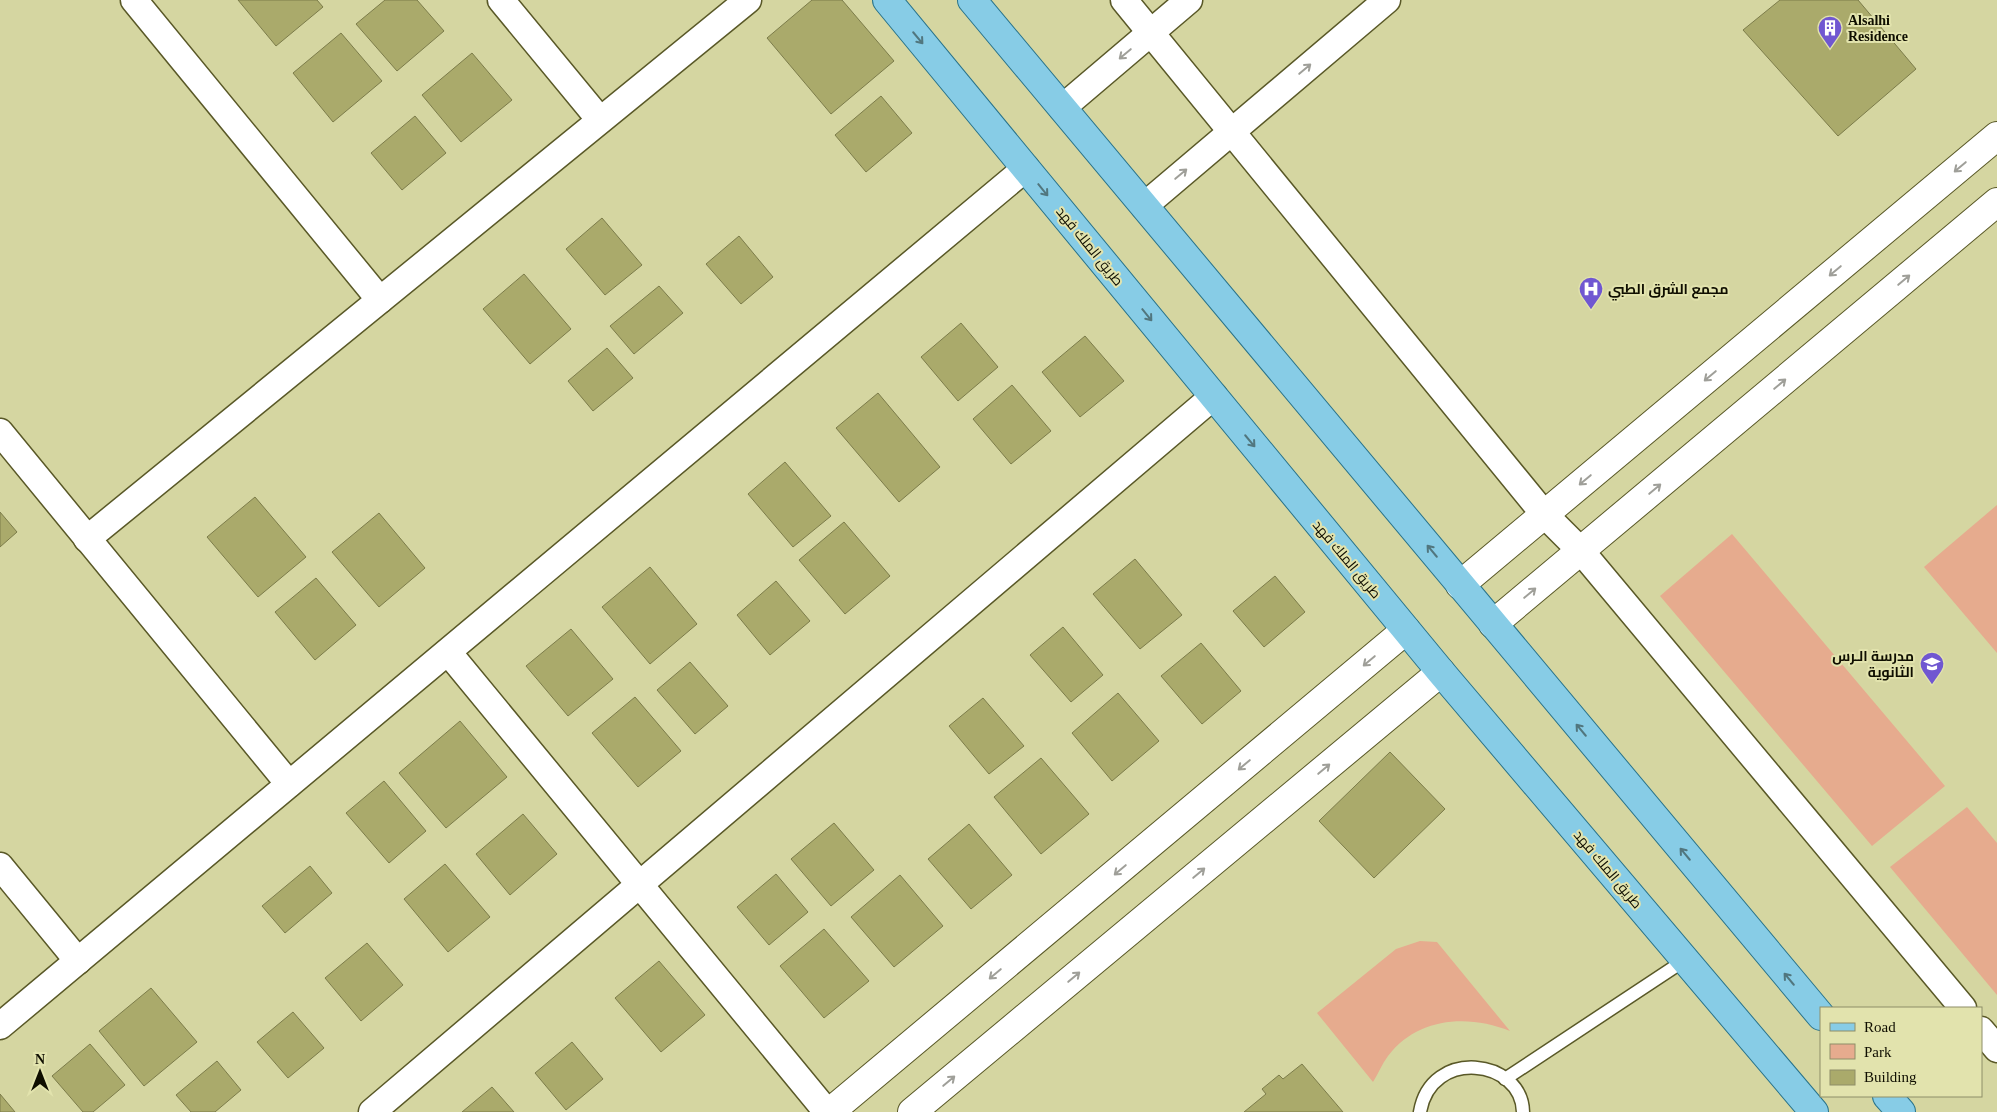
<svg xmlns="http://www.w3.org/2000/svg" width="1997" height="1112" viewBox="0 0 1997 1112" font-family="'Times New Roman',Cairo,serif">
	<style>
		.green { fill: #e6ab8e }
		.building { fill: #aaaa6b; stroke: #7c7c4a }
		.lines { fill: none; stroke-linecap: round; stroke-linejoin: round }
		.service-casing { stroke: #595827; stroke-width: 15 }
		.minor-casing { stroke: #595827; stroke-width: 29 }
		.tertiary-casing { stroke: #595827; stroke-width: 30 }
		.primary-casing { stroke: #29738a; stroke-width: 30 }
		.service { stroke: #fff; stroke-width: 12 }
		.minor { stroke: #fff; stroke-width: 26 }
		.tertiary { stroke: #fff; stroke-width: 28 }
		.primary { stroke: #87cce6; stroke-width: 28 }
		.oneway { stroke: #51767e }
		.oneway2 { stroke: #9f9f99 }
		.labels { text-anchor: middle; stroke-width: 4; stroke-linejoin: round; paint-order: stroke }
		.poi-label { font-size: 14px; font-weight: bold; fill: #0f0e00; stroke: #e2e3ad; text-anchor: start }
		.street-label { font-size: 14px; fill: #0f0e00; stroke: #e2e3ad }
	</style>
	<rect width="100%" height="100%" fill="#d5d6a1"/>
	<!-- green -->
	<g class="green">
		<polygon points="1997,505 1997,653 1924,567"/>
		<polygon points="1732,534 1945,786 1872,846 1660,596"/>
		<polygon points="1967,807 1997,843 1997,995 1890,867"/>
		<path d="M 1420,941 L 1437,942 L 1510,1031 C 1469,1014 1417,1017 1388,1056 C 1382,1064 1378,1074 1373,1082 L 1317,1013 L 1396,949 Z"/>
	</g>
	<!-- building -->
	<g class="building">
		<polygon points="238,0 317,0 323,7 276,46"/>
		<polygon points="385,0 417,0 444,31 397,71 356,24"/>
		<polygon points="812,0 842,0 894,61 831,114 767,38"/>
		<polygon points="1780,0 1858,0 1916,69 1838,136 1743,30"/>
		<polygon points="341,33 382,81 333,122 293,73"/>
		<polygon points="472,53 512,100 461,142 422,95"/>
		<polygon points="881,96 912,133 866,172 835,135"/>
		<polygon points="415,116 446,153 402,190 371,153"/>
		<polygon points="602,218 642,265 605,295 566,249"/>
		<polygon points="739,236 773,277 741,304 706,264"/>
		<polygon points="524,274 571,329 530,364 483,309"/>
		<polygon points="659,286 683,313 634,354 610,326"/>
		<polygon points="961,323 998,367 958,401 921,357"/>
		<polygon points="1085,336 1124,381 1080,417 1042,372"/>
		<polygon points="607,348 633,378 593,411 568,381"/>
		<polygon points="1012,385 1051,431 1011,464 973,419"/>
		<polygon points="878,393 940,467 899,502 836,428"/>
		<polygon points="785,462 831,516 793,547 748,494"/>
		<polygon points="255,497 306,557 258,597 207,537"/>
		<polygon points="0,512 17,532 0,547"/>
		<polygon points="379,513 425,568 379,607 332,552"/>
		<polygon points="844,522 890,576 845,614 799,560"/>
		<polygon points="1135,559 1182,615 1140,649 1093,594"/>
		<polygon points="650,567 697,624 650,664 602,607"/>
		<polygon points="1275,576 1305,612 1264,647 1233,611"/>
		<polygon points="316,578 356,625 315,660 275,612"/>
		<polygon points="776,581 810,621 770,655 737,615"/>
		<polygon points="1063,627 1103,675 1071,702 1030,655"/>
		<polygon points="571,629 613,679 568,716 526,666"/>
		<polygon points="1201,643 1241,691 1202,724 1161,676"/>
		<polygon points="690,662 728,706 695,734 657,690"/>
		<polygon points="1118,693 1159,741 1112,781 1072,733"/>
		<polygon points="635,697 681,751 638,787 592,733"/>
		<polygon points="983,698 1024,746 989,774 949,726"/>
		<polygon points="460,721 507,777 446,828 399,773"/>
		<polygon points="1390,752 1445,809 1374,878 1319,821"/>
		<polygon points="1041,758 1089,814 1041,854 994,797"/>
		<polygon points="384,781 426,831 389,863 346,813"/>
		<polygon points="523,814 557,854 510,895 476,854"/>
		<polygon points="834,823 874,870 831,906 791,859"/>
		<polygon points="969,824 1012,875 971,909 928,859"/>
		<polygon points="445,864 490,917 448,952 404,899"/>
		<polygon points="310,866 332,893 285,933 262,906"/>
		<polygon points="776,874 808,912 769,945 737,907"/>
		<polygon points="900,875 943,926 894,967 851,917"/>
		<polygon points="824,929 869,981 824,1018 780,966"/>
		<polygon points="367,943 403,985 361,1021 325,978"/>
		<polygon points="659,961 705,1015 661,1052 615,998"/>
		<polygon points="151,988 197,1042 144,1086 99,1031"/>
		<polygon points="293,1012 324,1048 288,1078 257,1042"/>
		<polygon points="572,1042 603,1079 566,1110 535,1073"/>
		<polygon points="90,1044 125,1085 93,1112 83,1112 52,1076"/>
		<polygon points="217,1061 241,1090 215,1112 191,1112 176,1095"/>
		<polygon points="1302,1064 1343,1112 1244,1112 1266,1094 1262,1089 1279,1075 1283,1079"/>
		<polygon points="492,1087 514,1112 462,1112"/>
		<polygon points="0,1094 15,1112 0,1112"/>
	</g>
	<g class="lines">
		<defs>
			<g id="service">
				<polyline points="1505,1079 1685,960"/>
				<path d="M 1420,1112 C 1431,1047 1522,1059 1523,1112"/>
			</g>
			<g id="minor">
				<polyline points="134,0 380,300"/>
				<polyline points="501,0 600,120"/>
				<polyline points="1124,0 1544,514 1581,551 1963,1008"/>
				<polyline points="1062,108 1189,0"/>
				<polyline points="1144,206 1387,0"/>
				<polyline points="0,432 289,784"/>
				<polyline points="87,539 748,0"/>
				<polyline points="448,652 827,1112"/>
				<polyline points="0,866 78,961"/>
				<polyline points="0,1026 1026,168"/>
				<polyline points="1981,1030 1997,1049"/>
				<polyline points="372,1112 1214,396"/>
			</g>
			<g id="tertiary">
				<polyline points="1460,585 1997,136"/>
				<polyline points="1493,624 1997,202"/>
				<polyline points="830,1112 1406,630"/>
				<polyline points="912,1112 1441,672"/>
			</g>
			<g id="primary">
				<polyline points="887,0 1441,672 1814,1112"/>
				<polyline points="972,0 1821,1016"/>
				<polyline points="1887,1096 1901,1112"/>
			</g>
		</defs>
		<!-- service casing -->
		<use href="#service" class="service-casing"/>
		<!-- minor casing -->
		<use href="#minor" class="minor-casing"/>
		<!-- tertiary casing -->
		<use href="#tertiary" class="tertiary-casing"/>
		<!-- primary casing -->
		<use href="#primary" class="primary-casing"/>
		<!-- service -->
		<use href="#service" class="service"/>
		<!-- minor -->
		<use href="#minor" class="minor"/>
		<!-- tertiary -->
		<use href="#tertiary" class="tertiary"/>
		<!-- primary -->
		<use href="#primary" class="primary"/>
	</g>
	<!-- one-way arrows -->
	<defs><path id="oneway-shaft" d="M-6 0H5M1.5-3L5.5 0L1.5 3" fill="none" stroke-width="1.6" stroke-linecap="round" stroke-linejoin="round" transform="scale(1.25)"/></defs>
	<g class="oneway">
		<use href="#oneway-shaft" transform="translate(918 38) rotate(50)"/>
		<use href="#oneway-shaft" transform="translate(1043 190) rotate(51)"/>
		<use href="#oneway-shaft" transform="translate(1147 315) rotate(51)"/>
		<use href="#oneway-shaft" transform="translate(1250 441) rotate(50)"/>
		<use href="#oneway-shaft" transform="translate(1432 551) rotate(-130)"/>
		<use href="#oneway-shaft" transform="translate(1581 730) rotate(-130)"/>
		<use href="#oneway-shaft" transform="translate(1685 854) rotate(-130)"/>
		<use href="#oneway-shaft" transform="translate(1789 979) rotate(-130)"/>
	</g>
	<g class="oneway2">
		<use href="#oneway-shaft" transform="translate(1125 54) rotate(140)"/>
		<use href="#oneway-shaft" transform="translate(1305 69) rotate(-40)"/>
		<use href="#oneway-shaft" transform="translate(1960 167) rotate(140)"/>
		<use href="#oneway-shaft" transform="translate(1181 174) rotate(-40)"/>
		<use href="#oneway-shaft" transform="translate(1835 271) rotate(140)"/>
		<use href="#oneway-shaft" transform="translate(1904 280) rotate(-40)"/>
		<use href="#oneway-shaft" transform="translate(1710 376) rotate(140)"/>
		<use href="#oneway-shaft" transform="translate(1780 384) rotate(-40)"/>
		<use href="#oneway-shaft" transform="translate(1585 480) rotate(140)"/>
		<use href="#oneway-shaft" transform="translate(1655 489) rotate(-40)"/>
		<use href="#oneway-shaft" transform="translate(1530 593) rotate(-40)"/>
		<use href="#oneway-shaft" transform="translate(1369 661) rotate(140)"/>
		<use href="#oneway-shaft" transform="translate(1244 765) rotate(140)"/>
		<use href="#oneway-shaft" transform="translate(1324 769) rotate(-40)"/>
		<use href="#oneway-shaft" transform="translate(1120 870) rotate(140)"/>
		<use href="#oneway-shaft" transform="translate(1199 873) rotate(-40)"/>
		<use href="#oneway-shaft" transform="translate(995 974) rotate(140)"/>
		<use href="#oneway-shaft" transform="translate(1074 977) rotate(-40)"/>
		<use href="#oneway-shaft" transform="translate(949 1081) rotate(-40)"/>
	</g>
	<!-- icons -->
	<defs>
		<symbol id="building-pin" viewBox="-11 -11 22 30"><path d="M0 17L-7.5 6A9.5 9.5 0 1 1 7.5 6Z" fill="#7057d1" stroke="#e2e3ad"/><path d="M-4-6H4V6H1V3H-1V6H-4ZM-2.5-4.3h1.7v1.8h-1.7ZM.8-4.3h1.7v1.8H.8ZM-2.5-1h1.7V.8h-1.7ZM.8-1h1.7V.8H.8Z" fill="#fff"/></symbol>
		<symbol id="hospital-pin" viewBox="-11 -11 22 30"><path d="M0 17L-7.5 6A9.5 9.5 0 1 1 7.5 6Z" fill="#7057d1" stroke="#e2e3ad"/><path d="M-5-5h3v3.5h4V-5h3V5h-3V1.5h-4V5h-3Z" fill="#fff"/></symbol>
		<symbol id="school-pin" viewBox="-11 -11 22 30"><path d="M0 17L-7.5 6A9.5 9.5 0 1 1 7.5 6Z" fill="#7057d1" stroke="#e2e3ad"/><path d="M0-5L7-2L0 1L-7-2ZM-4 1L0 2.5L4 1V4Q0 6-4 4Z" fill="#fff"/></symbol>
	</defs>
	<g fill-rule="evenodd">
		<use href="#building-pin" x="1816" y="14" width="28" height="38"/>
		<use href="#hospital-pin" x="1577" y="275" width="28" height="38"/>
		<use href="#school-pin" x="1918" y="650" width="28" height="38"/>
	</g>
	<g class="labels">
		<!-- poi labels -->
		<g class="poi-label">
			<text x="1848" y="25">Alsalhi<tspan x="1848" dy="16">Residence</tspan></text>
			<text x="1608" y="294">مجمع الشرق الطبي</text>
			<text x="1914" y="661" text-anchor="end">مدرسة الـرس<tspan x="1914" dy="16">الثانوية</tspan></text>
		</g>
		<!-- street labels -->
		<g class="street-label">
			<text transform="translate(1090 246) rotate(51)" y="5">طريق الملك فهد</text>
			<text transform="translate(1347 559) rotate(50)" y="5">طريق الملك فهد</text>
			<text transform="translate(1608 869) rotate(50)" y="5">طريق الملك فهد</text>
		</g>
	</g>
	<!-- legend -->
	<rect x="1820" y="1007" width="162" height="90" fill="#e2e3ad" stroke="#8e8e68"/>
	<rect x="1830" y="1023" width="25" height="8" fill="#87cce6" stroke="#8e8e68"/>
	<text x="1864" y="1032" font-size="15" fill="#0f0e00">Road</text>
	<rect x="1830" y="1044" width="25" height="15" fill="#e6ab8e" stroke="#8e8e68"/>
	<text x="1864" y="1057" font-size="15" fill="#0f0e00">Park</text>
	<rect x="1830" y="1070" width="25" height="15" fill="#aaaa6b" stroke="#8e8e68"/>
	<text x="1864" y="1082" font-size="15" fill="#0f0e00">Building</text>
	<!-- north arrow -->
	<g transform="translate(40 1072)" stroke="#e2e3ad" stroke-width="4" paint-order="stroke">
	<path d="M0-4L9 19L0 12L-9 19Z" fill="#0f0e00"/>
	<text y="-8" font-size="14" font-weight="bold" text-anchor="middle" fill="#0f0e00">N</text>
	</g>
</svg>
